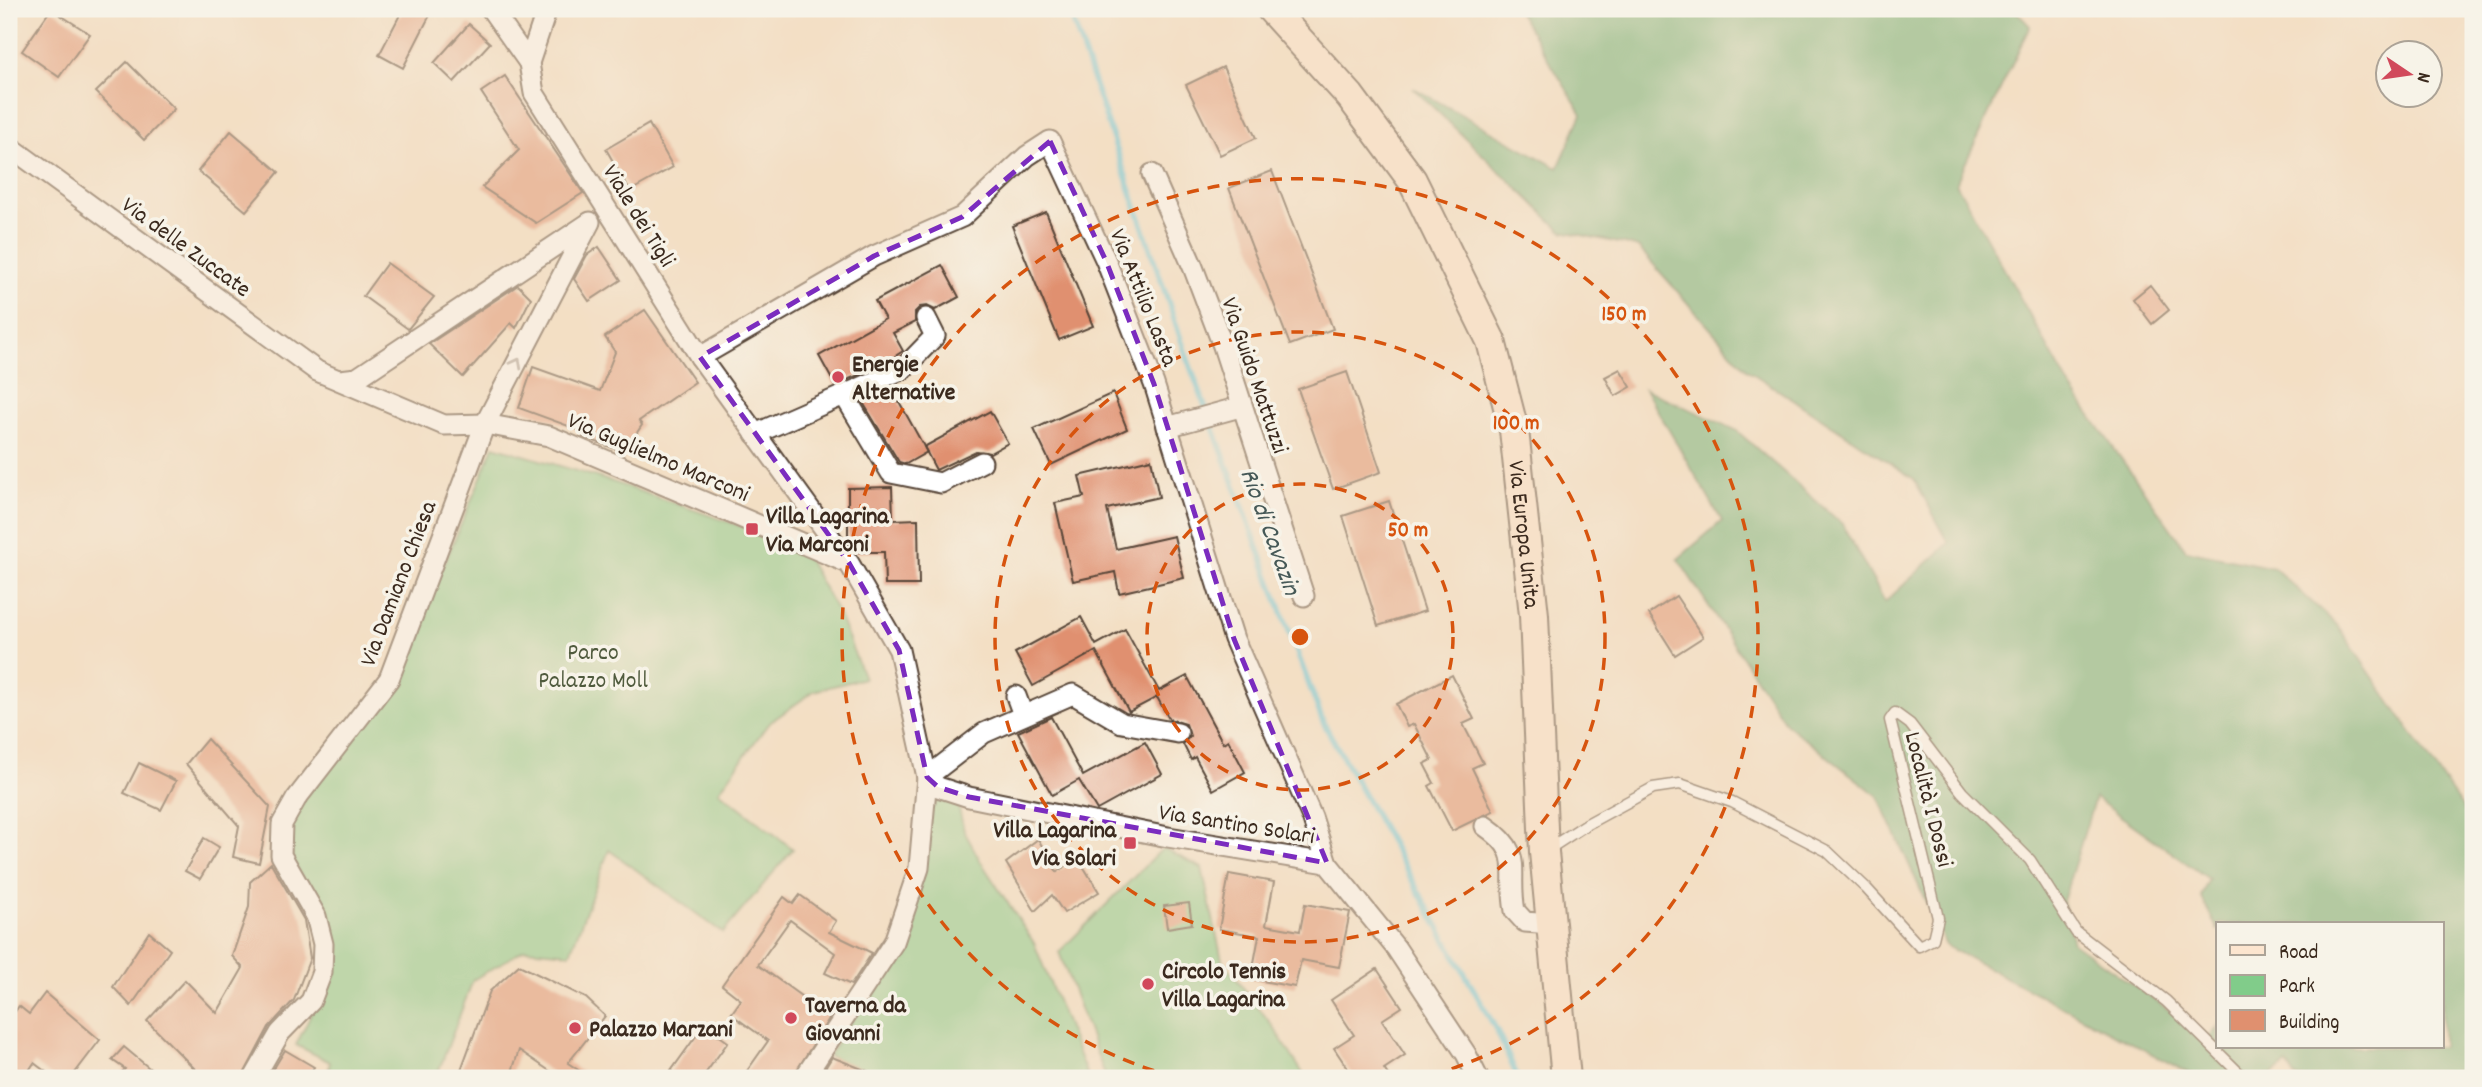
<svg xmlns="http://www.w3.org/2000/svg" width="2482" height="1087" viewBox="0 0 2482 1087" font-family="Dekko,sans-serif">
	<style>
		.green { fill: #81cc8a; stroke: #5e7b54; stroke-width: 2 }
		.forest { fill: #68b076; stroke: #526d4a; stroke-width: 2; fill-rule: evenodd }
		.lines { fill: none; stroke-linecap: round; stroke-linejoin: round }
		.stream { stroke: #60c6dd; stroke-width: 6 }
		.building { fill: #e0906f }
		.service-casing { stroke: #574537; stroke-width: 13 }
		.minor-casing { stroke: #574537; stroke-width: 23 }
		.secondary-casing { stroke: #574537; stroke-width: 32 }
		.service { stroke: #fff; stroke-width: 10 }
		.minor { stroke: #fff; stroke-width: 19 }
		.secondary { stroke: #fce5cf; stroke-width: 28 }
		.oneway { stroke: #a79f9a }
		.marked { fill: none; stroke: #7b2cbf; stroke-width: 5; stroke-dasharray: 14 9; stroke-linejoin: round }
		.ring { fill: none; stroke: #d7540e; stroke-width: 3.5; stroke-dasharray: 12 9 }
		.poi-dot { fill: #d1495b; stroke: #f7f3e8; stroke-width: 2.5 }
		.labels { text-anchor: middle; stroke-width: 7; stroke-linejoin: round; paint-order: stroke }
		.street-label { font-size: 24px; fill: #3b2a1e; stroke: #f7f3e8 }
		.poi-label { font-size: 24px; font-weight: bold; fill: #3b2a1e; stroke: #f7f3e8; text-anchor: start }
		.park-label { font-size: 24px; fill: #505b3e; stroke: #f7f3e8 }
		.water-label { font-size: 26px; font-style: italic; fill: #465957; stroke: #f7f3e8 }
		.centre { fill: #d7540e; stroke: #f7f3e8; stroke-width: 3.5 }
		.ring-label { font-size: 21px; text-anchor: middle; font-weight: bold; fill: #d7540e; stroke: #f7f3e8; stroke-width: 7; stroke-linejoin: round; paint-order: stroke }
	</style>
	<rect width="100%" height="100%" fill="#f7f3e8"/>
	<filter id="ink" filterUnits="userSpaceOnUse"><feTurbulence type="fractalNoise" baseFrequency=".0143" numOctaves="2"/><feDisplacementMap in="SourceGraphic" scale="14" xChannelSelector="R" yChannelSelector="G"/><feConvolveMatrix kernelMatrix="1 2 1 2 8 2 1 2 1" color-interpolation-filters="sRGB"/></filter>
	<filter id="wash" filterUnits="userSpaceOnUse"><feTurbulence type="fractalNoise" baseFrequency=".00686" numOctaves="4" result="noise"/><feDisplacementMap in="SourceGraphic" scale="28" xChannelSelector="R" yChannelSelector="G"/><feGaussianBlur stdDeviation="1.57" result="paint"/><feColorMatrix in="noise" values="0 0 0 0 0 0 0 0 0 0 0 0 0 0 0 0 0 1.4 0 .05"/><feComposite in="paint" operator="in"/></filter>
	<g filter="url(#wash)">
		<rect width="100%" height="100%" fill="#f3dfc4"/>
		<!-- green -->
		<g class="green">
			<path d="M 494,446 L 613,482 L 801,547 L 839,615 L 864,678 L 814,691 L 768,724 L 719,791 L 793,849 L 723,933 L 609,850 L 570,953 L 525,949 L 473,980 L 436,1078 L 327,1078 L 330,1062 L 296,1045 C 312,1012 335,974 330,935 C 325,892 276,875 295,819 C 310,772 366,729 390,685 C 403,662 412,636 423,612 C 447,557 471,502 494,446 Z"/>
			<polygon points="942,797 950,798 959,809 964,831 981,862 1034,943 1088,1078 859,1078 864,1070 828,1056 901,947 932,807"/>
			<polygon points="1163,848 1202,868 1222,960 1272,1025 1306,1078 1106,1078 1059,952"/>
		</g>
		<!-- forest -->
		<path class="forest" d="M 1517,9 L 2014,9 L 2030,26 L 1956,183 L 2069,385 L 2186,550 L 2274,568 L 2337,625 L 2473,823 L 2473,1078 L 2296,1078 L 2287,1064 L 2267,1078 L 2198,1078 L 1946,946 L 1878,796 L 1786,724 L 1678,559 L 1722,521 L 1645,389 L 1736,430 L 1842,524 L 1885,602 L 1949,543 L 1914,479 L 1746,369 L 1638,247 L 1562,231 L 1412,87 L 1558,168 L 1582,114 ZM 2095,798 L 2209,879 L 2201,896 L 2218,931 L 2218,924 L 2442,924 L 2442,1047 L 2218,1047 L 2218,1026 L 2209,1038 L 2073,943 L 2063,901 Z"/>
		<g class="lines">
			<!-- stream -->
			<polyline class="stream" points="1069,9 1189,363 1323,722 1497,1031 1518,1078"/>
		</g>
		<g id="blocks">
			<!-- building -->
			<g class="building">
				<polygon points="51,9 90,34 59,77 22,51"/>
				<polygon points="403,9 433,9 403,68 379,55"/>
				<polygon points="469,24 490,43 454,82 434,63"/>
				<polygon points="127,62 174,109 144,140 96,92"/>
				<polygon points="1223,67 1256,138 1220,155 1186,85"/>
				<polygon points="505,76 583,193 536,223 482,187 519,150 481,92"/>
				<polygon points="649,124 673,167 630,191 606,149"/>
				<polygon points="231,131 279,172 246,211 198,171"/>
				<polygon points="1272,171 1333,329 1290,345 1229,188"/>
				<polygon points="1046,212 1093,326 1059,340 1012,226"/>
				<polygon points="599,247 621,280 589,301 574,279 587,255"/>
				<polygon points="387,263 434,297 408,329 363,296"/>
				<polygon points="942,265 959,297 935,310 927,306 920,307 915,312 915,322 893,333 903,351 880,366 835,385 819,356 885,319 875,301"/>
				<polygon points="518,285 531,298 516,328 511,323 463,377 429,344"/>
				<polygon points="2150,285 2169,310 2152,324 2133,299"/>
				<polygon points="645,310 695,382 639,421 642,425 624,452 583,437 585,432 519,408 533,367 600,391 615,352 605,337"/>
				<polygon points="1620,369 1631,387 1615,396 1605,377"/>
				<polygon points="1347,372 1381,472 1333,489 1298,389"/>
				<polygon points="891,387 927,452 906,464 899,462 862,401"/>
				<polygon points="1113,393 1127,429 1051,465 1034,429"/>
				<polygon points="990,411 1008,443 990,453 976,451 936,470 924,447"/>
				<polygon points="1151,459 1159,497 1107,509 1116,549 1174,536 1184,578 1119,593 1115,572 1073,581 1055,503 1084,497 1079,476"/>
				<polygon points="892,487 893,520 918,519 919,585 885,585 884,552 856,552 848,541 848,488"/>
				<polygon points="1389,501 1425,611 1378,626 1343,516"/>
				<polygon points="1676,596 1703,637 1675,655 1649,614"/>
				<polygon points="1081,617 1096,645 1125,629 1159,691 1187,676 1223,743 1228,740 1245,772 1213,790 1195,757 1191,760 1183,744 1190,736 1186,724 1169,719 1157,697 1129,712 1096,651 1033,686 1015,653"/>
				<polygon points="1452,675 1474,719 1463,724 1483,763 1472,768 1493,811 1452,831 1429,786 1434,783 1424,764 1432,760 1414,724 1407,727 1396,704"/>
				<polygon points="1051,717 1083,776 1145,742 1162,774 1097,810 1079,780 1052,795 1018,732"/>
				<polygon points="207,739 270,807 259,863 233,857 239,826 186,764"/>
				<polygon points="139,763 176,781 161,810 124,793"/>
				<polygon points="204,838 219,847 200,879 185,871"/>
				<polygon points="1038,839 1057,872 1078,858 1099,892 1064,913 1052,895 1035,911 1006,863"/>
				<polygon points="271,863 304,920 310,958 294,1000 269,1027 242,1078 204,1078 147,1021 185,980 217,1013 243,968 232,956 249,907 250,882"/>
				<polygon points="1229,874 1274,882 1266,925 1300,931 1305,904 1350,912 1339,967 1301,960 1295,987 1251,979 1259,936 1219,929"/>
				<polygon points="800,895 836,921 829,932 872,953 851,985 825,973 835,953 790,920 758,965 830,1017 792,1078 742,1078 768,1041 731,1014 741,1000 722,985 784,897 793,904"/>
				<polygon points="1189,903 1192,924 1167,928 1164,906"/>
				<polygon points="149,932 170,950 131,1006 113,987"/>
				<polygon points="519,965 586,998 605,1016 568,1063 590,1078 560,1078 519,1050 510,1078 458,1078 490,991"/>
				<polygon points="1377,969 1402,1007 1382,1020 1405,1055 1384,1069 1390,1078 1354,1078 1334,1048 1354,1035 1331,1000"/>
				<polygon points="45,993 100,1040 71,1078 54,1078 34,1063 24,1078 9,1078 9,1020 19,1006 29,1014"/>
				<polygon points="704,1025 728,1042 702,1078 666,1078"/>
				<polygon points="124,1047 161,1078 117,1078 125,1069 112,1060"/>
				<polygon points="285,1050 314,1067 307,1078 268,1078"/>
				<polygon points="832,1057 882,1077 882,1078 819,1078"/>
			</g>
		</g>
	</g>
	<g filter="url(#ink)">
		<use href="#blocks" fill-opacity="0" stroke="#574537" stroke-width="2"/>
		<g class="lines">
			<defs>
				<polyline id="service" points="1547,850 1587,824 1653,788 1680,784 1732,802 1827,851 1866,888 1919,946 1933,939 1938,918 1890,720 1895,713 1910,724 1962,792 2030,860 2076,932 2166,1001 2244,1078"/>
				<g id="minor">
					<polyline points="491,9 529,63"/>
					<polyline points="547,9 529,63 534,93 700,357 849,563 899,650 927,777 919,868 894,942 804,1078"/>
					<polyline points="9,146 317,371 444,425 485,424 549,436 848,563"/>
					<polyline points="1152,174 1193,267 1223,346 1304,596"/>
					<polyline points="700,357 874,256 962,217 1027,156 1050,141 1106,261 1154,384 1234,639 1312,817 1327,863 1396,948 1466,1054 1478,1078"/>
					<polyline points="340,380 357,378 589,223"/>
					<polyline points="844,395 891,473 941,483 982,462"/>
					<polyline points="1167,427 1240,407"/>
					<polyline points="755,434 903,369 935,336 926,318"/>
					<polyline points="1016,696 1023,715"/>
					<polyline points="927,777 938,787 969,797 1168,837 1327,863"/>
					<polyline points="927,777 984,733 1073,694 1122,723 1178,733"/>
					<path d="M 1485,826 C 1526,854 1507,869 1515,911 L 1525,922 L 1551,924"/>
					<polyline points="254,1078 280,1033 311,1001 322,972 323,944 316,916 281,855 282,824 296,799 389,679 485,424 590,222"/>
				</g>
				<g id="secondary">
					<path id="s1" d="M 1271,9 L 1350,96 L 1412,180 L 1491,341 L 1514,430 L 1534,615 L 1544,852 L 1566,1078"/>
				</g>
			</defs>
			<!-- service casing -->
			<use href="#service" class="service-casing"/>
			<!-- minor casing -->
			<use href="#minor" class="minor-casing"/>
			<!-- secondary casing -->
			<use href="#secondary" class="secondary-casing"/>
			<!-- service -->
			<use href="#service" class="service"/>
			<!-- minor -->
			<use href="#minor" class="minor"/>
			<!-- secondary -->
			<use href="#secondary" class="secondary"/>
		</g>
		<!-- one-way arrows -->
		<defs><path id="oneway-chevron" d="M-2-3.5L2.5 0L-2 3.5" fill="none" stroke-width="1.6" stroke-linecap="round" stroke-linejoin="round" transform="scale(1.75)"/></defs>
		<use class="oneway" href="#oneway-chevron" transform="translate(517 363) rotate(-62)"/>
	</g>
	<!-- marked area -->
	<path d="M0 0H2482V1087H0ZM 1050,141 L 1106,261 L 1154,384 L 1234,639 L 1327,863 L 969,797 L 938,787 L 927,777 L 899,650 L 849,563 L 700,357 L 874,256 L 962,217 Z" fill="#f3dfc4" fill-opacity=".55" fill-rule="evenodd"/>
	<path class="marked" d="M 1050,141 L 1106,261 L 1154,384 L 1234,639 L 1327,863 L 969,797 L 938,787 L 927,777 L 899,650 L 849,563 L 700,357 L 874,256 L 962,217 Z"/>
	<!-- distance rings -->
	<g class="ring">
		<circle cx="1300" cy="637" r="153"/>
		<circle cx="1300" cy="637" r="305"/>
		<path d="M1174 1077A458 458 0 1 1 1426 1077"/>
	</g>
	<!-- markers -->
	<g class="poi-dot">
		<circle cx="838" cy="377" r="7"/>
		<rect x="745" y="522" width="14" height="14" rx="3.5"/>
		<rect x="1123" y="836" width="14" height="14" rx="3.5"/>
		<circle cx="1148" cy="984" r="7"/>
		<circle cx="791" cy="1018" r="7"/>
		<circle cx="575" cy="1028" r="7"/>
	</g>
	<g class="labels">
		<!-- street labels -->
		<g class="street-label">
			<text transform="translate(640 215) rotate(58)" y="8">Viale dei Tigli</text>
			<text transform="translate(187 246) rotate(36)" y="8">Via delle Zuccate</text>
			<text transform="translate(1145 297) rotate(68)" y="8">Via Attilio Lasta</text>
			<text transform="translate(1256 375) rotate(71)" y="8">Via Guido Mattuzzi</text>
			<text transform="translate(659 456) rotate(23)" y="8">Via Guglielmo Marconi</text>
			<text dy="8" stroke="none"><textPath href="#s1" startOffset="598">Via Europa Unita</textPath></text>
			<text transform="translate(397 583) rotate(-69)" y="8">Via Damiano Chiesa</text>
			<text transform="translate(1930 799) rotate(76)" y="8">Località I Dossi</text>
			<text transform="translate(1237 823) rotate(9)" y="8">Via Santino Solari</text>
		</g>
		<!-- poi labels -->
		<g class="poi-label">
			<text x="852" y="371">Energie<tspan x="852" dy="28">Alternative</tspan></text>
			<text x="766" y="523">Villa Lagarina<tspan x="766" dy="28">Via Marconi</tspan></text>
			<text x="1116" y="837" text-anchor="end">Villa Lagarina<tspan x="1116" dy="28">Via Solari</tspan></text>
			<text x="1162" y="978">Circolo Tennis<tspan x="1162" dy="28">Villa Lagarina</tspan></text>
			<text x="805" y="1012">Taverna da<tspan x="805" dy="28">Giovanni</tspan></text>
			<text x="589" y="1036">Palazzo Marzani</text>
		</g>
		<!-- park labels -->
		<g class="park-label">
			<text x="593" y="659">Parco<tspan x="593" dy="28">Palazzo Moll</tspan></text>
		</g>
		<!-- water labels -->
		<g class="water-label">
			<text transform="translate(1272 531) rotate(70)" y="9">Rio di Cavazin</text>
		</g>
	</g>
	<circle cx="1300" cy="637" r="10" class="centre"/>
	<g class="ring-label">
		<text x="1624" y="320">150 m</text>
		<text x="1516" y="429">100 m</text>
		<text x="1408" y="536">50 m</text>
	</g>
	<!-- margin -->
	<rect width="2482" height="1087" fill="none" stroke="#f7f3e8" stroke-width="35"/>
	<!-- legend -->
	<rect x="2216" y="922" width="228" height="126" fill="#f7f3e8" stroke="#aca397" stroke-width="2"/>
	<rect x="2230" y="945" width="35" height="10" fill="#fce5cf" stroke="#aca397" stroke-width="2"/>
	<text x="2279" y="958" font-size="21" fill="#3b2a1e">Road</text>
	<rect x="2230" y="975" width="35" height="21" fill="#81cc8a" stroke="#aca397" stroke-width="2"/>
	<text x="2279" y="992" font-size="21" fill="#3b2a1e">Park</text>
	<rect x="2230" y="1010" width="35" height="21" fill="#e0906f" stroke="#aca397" stroke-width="2"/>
	<text x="2279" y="1028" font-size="21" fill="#3b2a1e">Building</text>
	<!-- north arrow -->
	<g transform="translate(2409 74) rotate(103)"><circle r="33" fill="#f7f3e8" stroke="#aca397" stroke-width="2"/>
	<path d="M0-5L12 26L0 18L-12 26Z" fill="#d1495b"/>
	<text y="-10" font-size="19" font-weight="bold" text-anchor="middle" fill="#3b2a1e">N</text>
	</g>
</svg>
